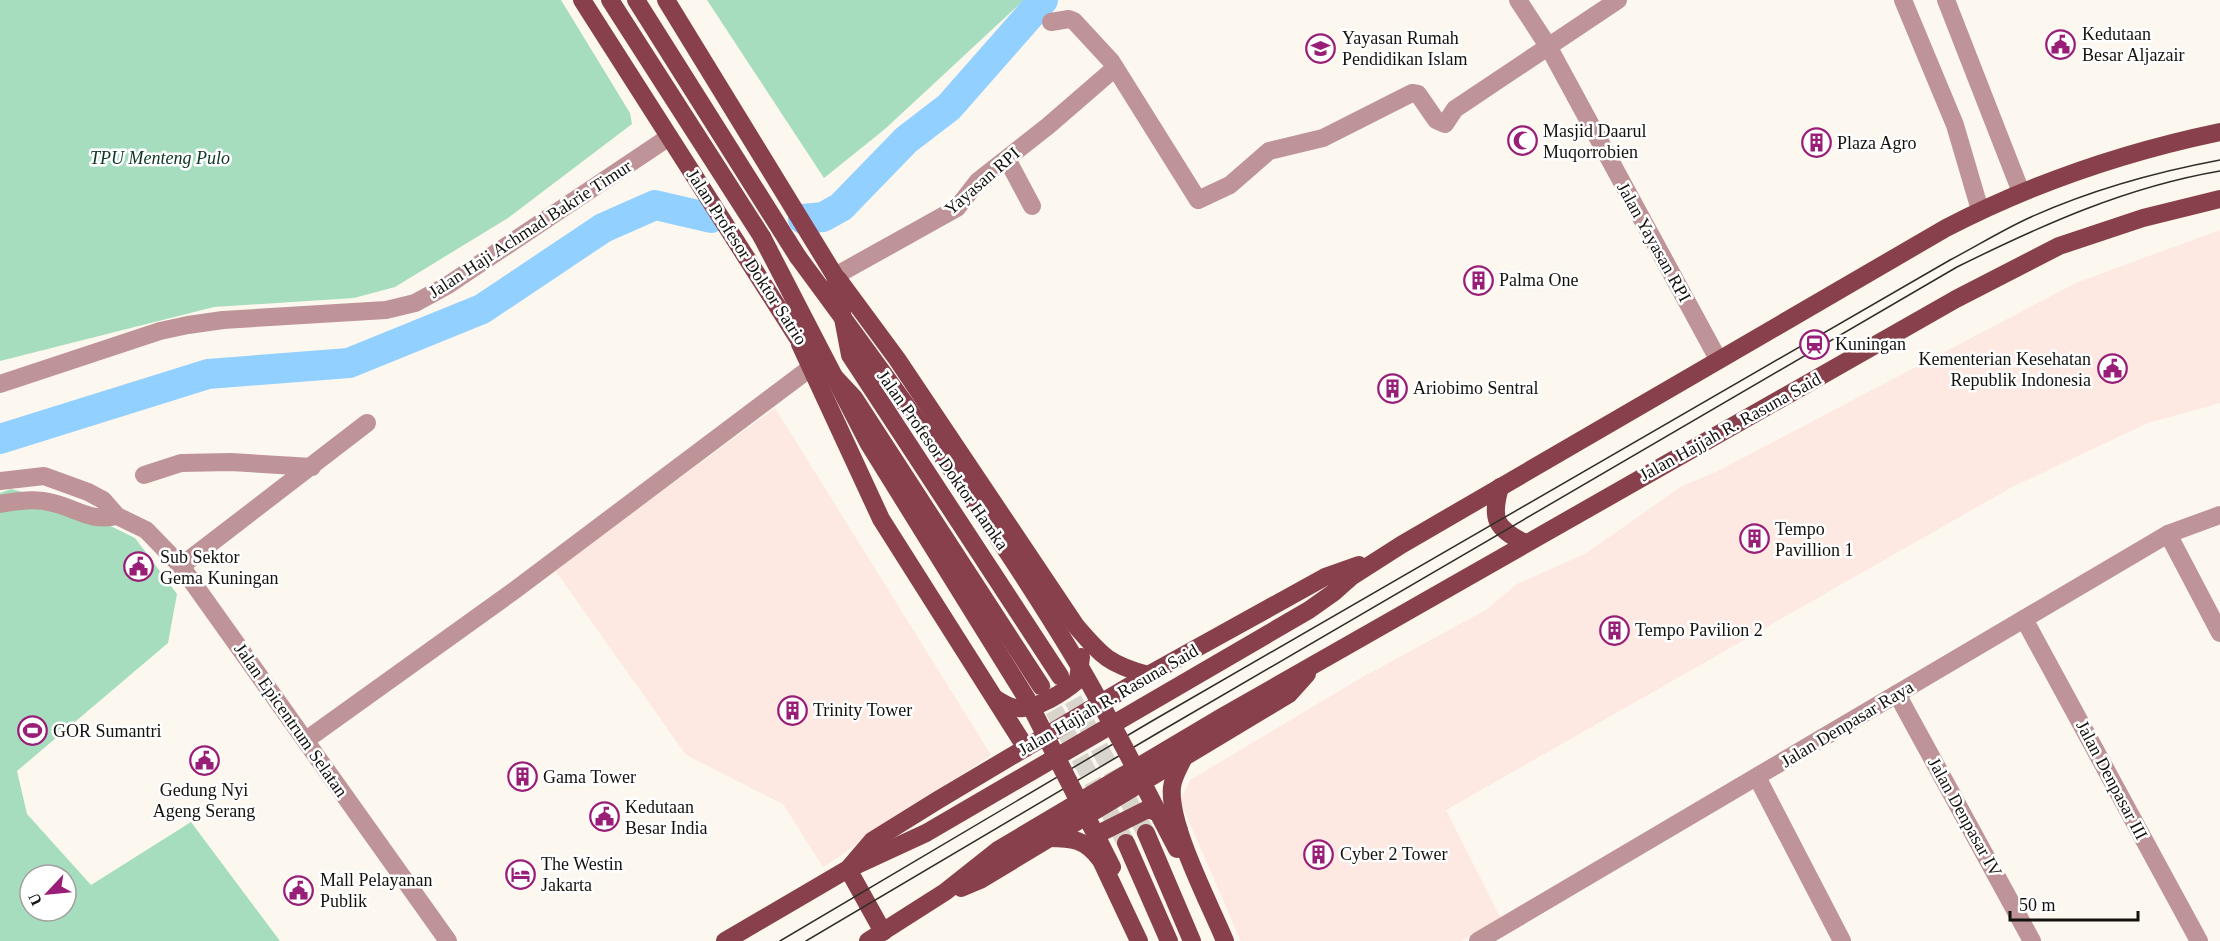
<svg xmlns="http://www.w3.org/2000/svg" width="2220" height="941" viewBox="0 0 2220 941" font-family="Georgia,serif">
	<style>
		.commercial { fill: #fde9e2 }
		.green { fill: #a6ddbf; fill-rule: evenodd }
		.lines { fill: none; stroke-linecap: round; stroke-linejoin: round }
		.river { stroke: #92d1ff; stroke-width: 30 }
		.major-tunnel { stroke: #d9d5cd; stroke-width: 18; stroke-dasharray: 18 9; stroke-linecap: butt }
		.minor { stroke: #bf9498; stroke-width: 18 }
		.major { stroke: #88414c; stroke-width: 18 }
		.tram { stroke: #2f2d2a; stroke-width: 1.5 }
		.major-bridge { stroke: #88414c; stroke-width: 18 }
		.labels { text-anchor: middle; stroke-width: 5; stroke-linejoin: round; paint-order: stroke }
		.poi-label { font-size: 18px; fill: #13120f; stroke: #fff; text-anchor: start }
		.park-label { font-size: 18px; font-style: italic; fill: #0b3623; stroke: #fff }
		.street-label { font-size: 18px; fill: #13120f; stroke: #fff }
	</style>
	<rect width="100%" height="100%" fill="#fcf7ef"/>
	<!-- commercial -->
	<g class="commercial">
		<polygon points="2220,230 2220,403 2148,423 2012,487 1446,810 1502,921 1461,941 1241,941 1180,801 1190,780 1361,678 1486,610 1517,584 1585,554 1682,486 1716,472 2076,283"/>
		<polygon points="775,408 991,755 823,867 783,804 686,755 555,570"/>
	</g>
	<!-- green -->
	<g class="green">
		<polygon points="0,0 561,0 630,113 632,124 508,218 395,287 354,298 214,307 0,361"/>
		<polygon points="707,0 1024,0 885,129 824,178"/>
		<path d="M 11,489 L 62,502 L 135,538 L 177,594 L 168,643 L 17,771 L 27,814 L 91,885 L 191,822 L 280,941 L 0,941 L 0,493 ZM 30,875 L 66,875 L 66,911 L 30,911 Z"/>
	</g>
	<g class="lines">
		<!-- river -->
		<g class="river">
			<polyline points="803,219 823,217 841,207 906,140 949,107 1043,0"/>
			<polyline points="0,439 208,374 349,363 482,309 603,228 655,205 711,218"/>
		</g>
		<!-- major-tunnel -->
		<g class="major-tunnel">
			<polyline points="1060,676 1146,833"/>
			<polyline points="1041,686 1126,843"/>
		</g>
		<!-- minor -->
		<g class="minor">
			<polyline points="1518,0 1548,46 1718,359"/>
			<polyline points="1903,0 1955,125 1980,210"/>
			<polyline points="1946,0 2021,192"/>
			<polyline points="1051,22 1069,19 1074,21 1111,61 1198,200 1230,185 1269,151 1323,138 1412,93 1418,94 1436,120 1445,124 1455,109 1618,0"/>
			<polyline points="1007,159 1032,206"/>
			<polyline points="835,276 957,208 978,181 1048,126 1115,68"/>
			<polyline points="0,384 160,331 188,325 223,320 386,310 415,303 448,285 669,137"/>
			<polyline points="144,475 181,463 231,462 312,467"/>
			<polyline points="0,481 44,476 88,492 103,500 117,516 146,530 181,566 448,941"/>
			<path d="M 0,504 C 17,501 35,498 53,503 C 78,509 90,522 117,516"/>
			<polyline points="2168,534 2220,633"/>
			<polyline points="181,566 367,423"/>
			<polyline points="2024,619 2199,941"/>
			<polyline points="1897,694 2032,941"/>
			<polyline points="306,740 515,590 809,369"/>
			<polyline points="1757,777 1842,941"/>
			<polyline points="1478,941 2168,534 2220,515"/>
		</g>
		<!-- major -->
		<g class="major">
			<polyline points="582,0 797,337 854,398 1041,686"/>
			<polyline points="610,0 762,237"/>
			<polyline points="636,0 798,257"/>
			<polyline points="666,0 835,276 850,355 1060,676"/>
			<path d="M 838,279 L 897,359 L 1076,626 C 1102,656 1108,664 1148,675"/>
			<polyline points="800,344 881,519 1026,748"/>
			<path d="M 1500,487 C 1491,519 1495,528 1525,543"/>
			<path d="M 996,699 C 1003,703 1010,708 1018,708 C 1037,710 1064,692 1078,680 L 1081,657"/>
			<path d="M 1184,757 C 1180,766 1173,777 1172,787 C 1168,825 1210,904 1225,941"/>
			<polyline points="1146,833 1192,941"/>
			<path d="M 1049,838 C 1072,838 1085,839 1100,859"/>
			<polyline points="1126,843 1169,941"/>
			<polyline points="961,888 980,880 1289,694 1307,674"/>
			<path d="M 883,932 L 848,869 L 926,833 L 1309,610 L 1333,593 L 1351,577 L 1401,545 L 1946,228 C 2033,183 2124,152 2220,132"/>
			<polyline points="725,941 848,869 872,841 938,800 1148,675 1325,577 1359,565"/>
			<polyline points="868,941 945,892 998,850 1222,717 1956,299 2059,246 2143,218 2220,199"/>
			<polyline points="1139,941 1098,854 1096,847 1100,833 1148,809 1162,814 1179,830"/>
		</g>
		<!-- tram -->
		<g class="tram">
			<path d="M 780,941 L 1152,721 L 1950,260 C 1977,246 2004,229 2031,217 C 2091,190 2156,172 2220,160"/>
			<path d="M 806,941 L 1156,734 L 1957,267 C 2042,225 2126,187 2220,171"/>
		</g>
		<!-- major-bridge -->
		<g class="major-bridge">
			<polyline points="762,237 869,444 1027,699 1112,867"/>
			<path d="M 798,257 C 894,387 990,518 1074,657 C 1111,718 1143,785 1177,849"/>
		</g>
	</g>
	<!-- icons -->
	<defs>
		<symbol id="civic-ring" viewBox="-11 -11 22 22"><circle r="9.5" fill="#fff" stroke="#991e77" stroke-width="1.5"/><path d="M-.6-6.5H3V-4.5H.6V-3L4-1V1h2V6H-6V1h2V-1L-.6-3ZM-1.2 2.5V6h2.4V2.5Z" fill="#991e77"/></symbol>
		<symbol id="school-ring" viewBox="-11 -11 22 22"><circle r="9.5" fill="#fff" stroke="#991e77" stroke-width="1.5"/><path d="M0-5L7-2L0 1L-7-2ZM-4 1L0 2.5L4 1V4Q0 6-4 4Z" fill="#991e77"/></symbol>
		<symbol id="mosque-ring" viewBox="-11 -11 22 22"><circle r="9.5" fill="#fff" stroke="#991e77" stroke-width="1.5"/><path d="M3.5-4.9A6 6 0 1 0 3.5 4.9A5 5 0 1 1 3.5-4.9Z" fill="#991e77"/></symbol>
		<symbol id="building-ring" viewBox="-11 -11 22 22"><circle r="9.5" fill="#fff" stroke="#991e77" stroke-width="1.5"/><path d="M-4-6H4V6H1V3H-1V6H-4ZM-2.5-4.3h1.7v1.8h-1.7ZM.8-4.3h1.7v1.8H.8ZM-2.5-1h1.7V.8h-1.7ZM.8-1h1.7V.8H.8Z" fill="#991e77"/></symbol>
		<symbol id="station-ring" viewBox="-11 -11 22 22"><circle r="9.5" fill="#fff" stroke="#991e77" stroke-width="1.5"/><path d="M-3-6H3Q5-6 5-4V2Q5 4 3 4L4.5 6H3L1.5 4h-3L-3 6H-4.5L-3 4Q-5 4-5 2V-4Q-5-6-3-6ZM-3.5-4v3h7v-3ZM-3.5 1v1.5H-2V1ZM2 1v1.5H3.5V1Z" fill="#991e77"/></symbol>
		<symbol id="stadium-ring" viewBox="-11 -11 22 22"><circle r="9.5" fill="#fff" stroke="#991e77" stroke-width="1.5"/><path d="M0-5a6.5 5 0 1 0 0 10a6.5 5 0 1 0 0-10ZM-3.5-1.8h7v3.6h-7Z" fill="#991e77"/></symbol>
		<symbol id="hotel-ring" viewBox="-11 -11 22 22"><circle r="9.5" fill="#fff" stroke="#991e77" stroke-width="1.5"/><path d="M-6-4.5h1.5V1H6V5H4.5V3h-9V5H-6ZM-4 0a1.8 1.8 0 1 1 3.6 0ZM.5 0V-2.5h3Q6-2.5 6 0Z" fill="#991e77"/></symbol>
	</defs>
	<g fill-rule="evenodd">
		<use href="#civic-ring" x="2044" y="28" width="33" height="33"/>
		<use href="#school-ring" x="1304" y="32" width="33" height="33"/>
		<use href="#mosque-ring" x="1506" y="124" width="33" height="33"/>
		<use href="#building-ring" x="1800" y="126" width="33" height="33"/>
		<use href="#building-ring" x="1462" y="264" width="33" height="33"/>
		<use href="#station-ring" x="1798" y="328" width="33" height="33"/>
		<use href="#civic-ring" x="2096" y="352" width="33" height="33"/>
		<use href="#building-ring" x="1376" y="372" width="33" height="33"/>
		<use href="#building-ring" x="1738" y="522" width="33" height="33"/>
		<use href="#civic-ring" x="122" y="550" width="33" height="33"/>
		<use href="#building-ring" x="1598" y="614" width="33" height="33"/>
		<use href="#building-ring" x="776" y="694" width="33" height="33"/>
		<use href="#stadium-ring" x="16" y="714" width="33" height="33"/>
		<use href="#civic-ring" x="188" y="744" width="33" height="33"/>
		<use href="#building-ring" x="506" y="760" width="33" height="33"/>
		<use href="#civic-ring" x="588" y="800" width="33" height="33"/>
		<use href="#building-ring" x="1302" y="838" width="33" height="33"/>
		<use href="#hotel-ring" x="504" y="858" width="33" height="33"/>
		<use href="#civic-ring" x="282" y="874" width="33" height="33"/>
	</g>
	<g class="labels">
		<!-- poi labels -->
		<g class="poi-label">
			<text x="2082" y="40">Kedutaan<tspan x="2082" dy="21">Besar Aljazair</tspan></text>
			<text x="1342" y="44">Yayasan Rumah<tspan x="1342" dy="21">Pendidikan Islam</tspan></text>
			<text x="1543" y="137">Masjid Daarul<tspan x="1543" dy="21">Muqorrobien</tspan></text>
			<text x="1837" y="149">Plaza Agro</text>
			<text x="1499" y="286">Palma One</text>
			<text x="1835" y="350">Kuningan</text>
			<text x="2091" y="365" text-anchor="end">Kementerian Kesehatan<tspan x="2091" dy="21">Republik Indonesia</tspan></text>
			<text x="1413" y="394">Ariobimo Sentral</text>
			<text x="1775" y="535">Tempo<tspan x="1775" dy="21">Pavillion 1</tspan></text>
			<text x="160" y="563">Sub Sektor<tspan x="160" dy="21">Gema Kuningan</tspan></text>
			<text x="1635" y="636">Tempo Pavilion 2</text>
			<text x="813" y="716">Trinity Tower</text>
			<text x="53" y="737">GOR Sumantri</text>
			<text x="543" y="783">Gama Tower</text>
			<text x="204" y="796" text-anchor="middle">Gedung Nyi<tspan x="204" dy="21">Ageng Serang</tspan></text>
			<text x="625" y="813">Kedutaan<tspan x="625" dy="21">Besar India</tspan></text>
			<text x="1340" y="860">Cyber 2 Tower</text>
			<text x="541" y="870">The Westin<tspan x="541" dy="21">Jakarta</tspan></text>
			<text x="320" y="886">Mall Pelayanan<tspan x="320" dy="21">Publik</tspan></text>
		</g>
		<!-- park labels -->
		<g class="park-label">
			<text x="160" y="164">TPU Menteng Pulo</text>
		</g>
		<!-- street labels -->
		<g class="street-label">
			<text transform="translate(982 181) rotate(-41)" y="6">Yayasan RPI</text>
			<text transform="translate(530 229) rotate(-33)" y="6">Jalan Haji Achmad Bakrie Timur</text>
			<text transform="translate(1654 242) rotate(61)" y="6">Jalan Yayasan RPI</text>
			<text transform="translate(747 257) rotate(57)" y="6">Jalan Profesor Doktor Satrio</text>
			<text transform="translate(1730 427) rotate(-29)" y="6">Jalan Hajjah R. Rasuna Said</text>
			<text transform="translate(943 460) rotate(55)" y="6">Jalan Profesor Doktor Hamka</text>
			<text transform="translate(1108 700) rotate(-30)" y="6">Jalan Hajjah R. Rasuna Said</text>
			<text transform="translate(291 720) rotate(55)" y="6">Jalan Epicentrum Selatan</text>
			<text transform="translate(1847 724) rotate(-31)" y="6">Jalan Denpasar Raya</text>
			<text transform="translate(2112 780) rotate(62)" y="6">Jalan Denpasar III</text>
			<text transform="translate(1965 817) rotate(61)" y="6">Jalan Denpasar IV</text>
		</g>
	</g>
	<!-- north arrow -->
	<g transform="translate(48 893) rotate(244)"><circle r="28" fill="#ffffff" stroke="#a1a09f" stroke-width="1.5"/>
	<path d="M0-4.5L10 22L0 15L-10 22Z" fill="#991e77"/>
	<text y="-9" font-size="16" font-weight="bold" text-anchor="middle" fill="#13120f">U</text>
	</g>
	<!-- scale -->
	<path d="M2010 911v9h128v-9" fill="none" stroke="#13120f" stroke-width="3"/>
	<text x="2019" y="911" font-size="18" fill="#13120f" stroke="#ffffff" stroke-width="4.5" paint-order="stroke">50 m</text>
</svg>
